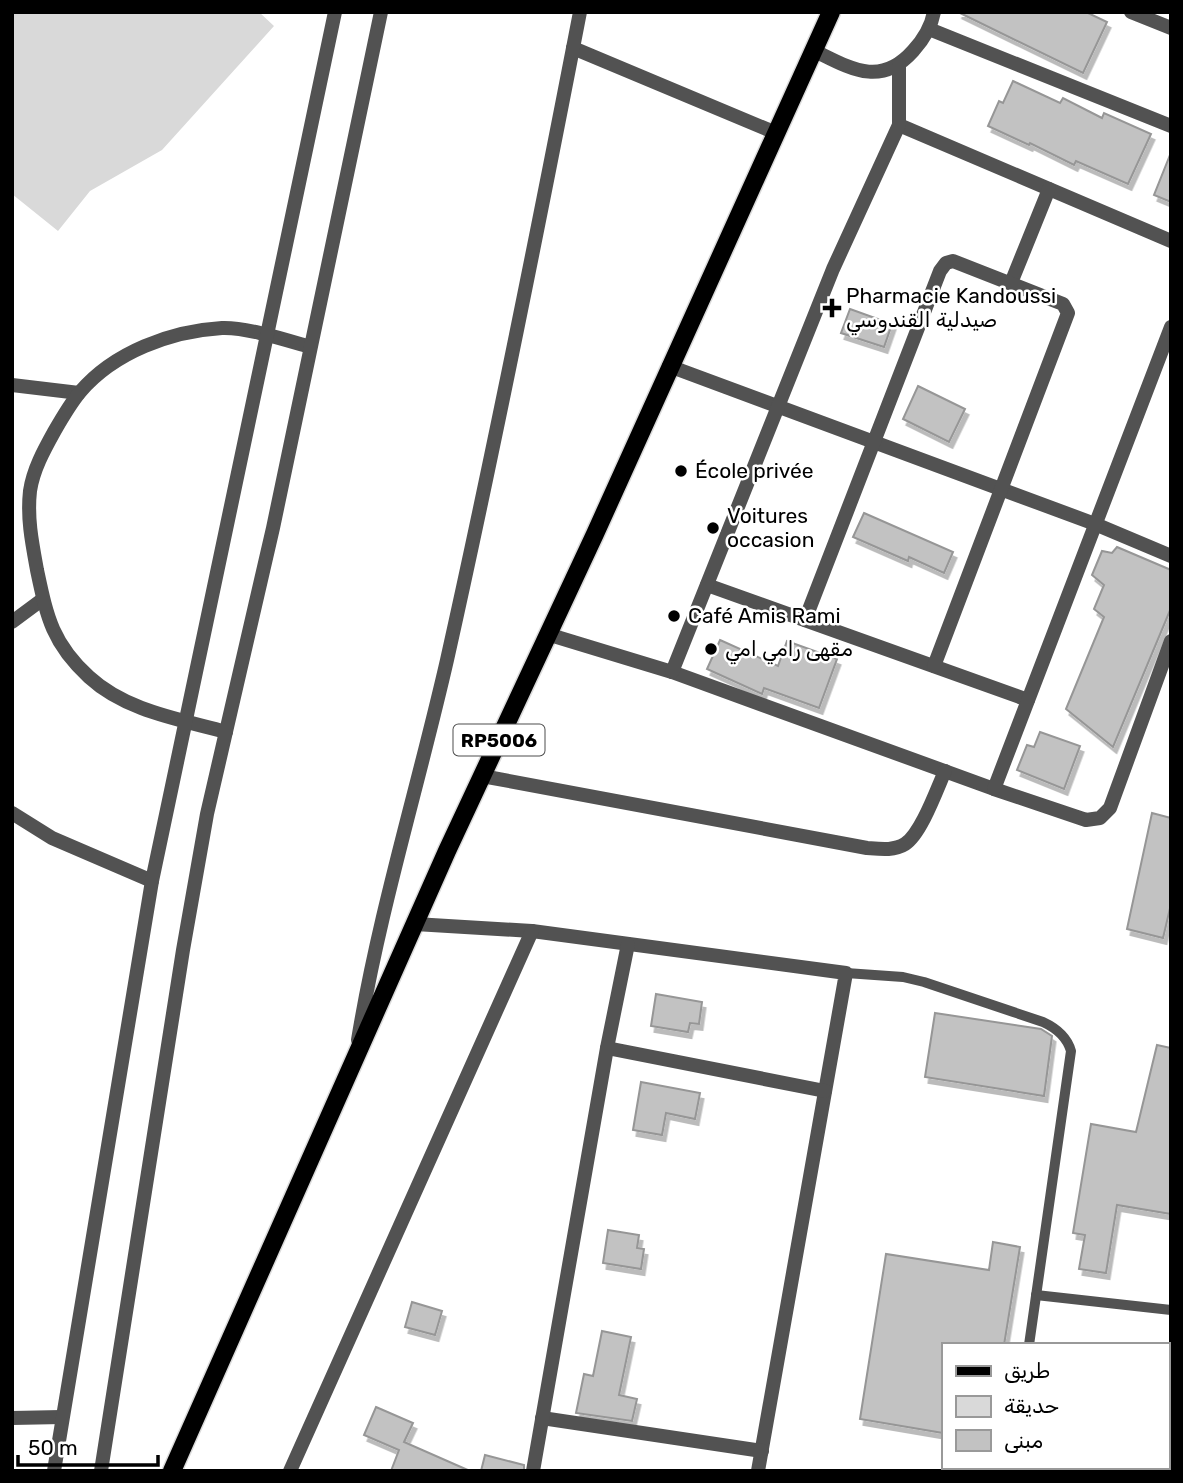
<svg xmlns="http://www.w3.org/2000/svg" width="1183" height="1483" viewBox="0 0 1183 1483" font-family="Rubik,'Noto Sans Arabic',sans-serif">
	<style>
		.green { fill: #d9d9d9 }
		.building { fill: #c2c2c2; stroke: #969696; stroke-width: 2; filter: url(#shadow) }
		.lines { fill: none; stroke-linecap: round; stroke-linejoin: round }
		.primary-casing { stroke: #dbdbdb; stroke-width: 21 }
		.lane { stroke: #525252; stroke-width: 10 }
		.street { stroke: #525252; stroke-width: 14 }
		.primary { stroke: #000; stroke-width: 18 }
		.poi-dot { fill: #000; stroke: #fff; stroke-width: 2.5 }
		.labels { text-anchor: middle; stroke-width: 5; stroke-linejoin: round; paint-order: stroke }
		.shield { fill: #fff; stroke: #4c4c4c; stroke-width: 2 }
		.shield-label { font-size: 19px; font-weight: bold; fill: #000 }
		.poi-label { font-size: 21px; fill: #000; stroke: #fff; text-anchor: start }
	</style>
	<defs>
		<filter id="shadow"><feDropShadow dx="3.5" dy="6" stdDeviation="0" flood-color="#0004"/></filter>
	</defs>
	<rect width="100%" height="100%" fill="#fff"/>
	<!-- green -->
	<polygon class="green" points="12,12 259,12 274,26 162,150 90,191 58,231 12,194"/>
	<!-- building -->
	<g class="building">
		<polygon points="958,12 1086,12 1107,22 1083,73"/>
		<polygon points="1013,81 1060,103 1063,98 1102,118 1104,113 1151,134 1128,184 1076,161 1074,165 1030,143 1029,145 988,126 999,101 1003,103"/>
		<polygon points="1170,155 1171,155 1171,202 1154,195"/>
		<polygon points="850,309 892,324 884,347 841,333"/>
		<polygon points="918,386 965,409 949,442 903,419"/>
		<polygon points="864,513 953,552 944,573 909,557 908,561 853,537"/>
		<polygon points="1117,547 1171,570 1171,608 1113,747 1066,709 1104,617 1094,609 1104,585 1092,575 1102,551 1112,553"/>
		<polygon points="720,640 778,666 787,641 837,659 819,708 764,688 762,694 707,669"/>
		<polygon points="1040,732 1080,746 1064,789 1017,770 1027,745 1034,747"/>
		<polygon points="1152,813 1171,818 1171,904 1163,938 1127,929"/>
		<polygon points="656,994 702,1002 699,1024 690,1023 688,1032 651,1026"/>
		<polygon points="935,1013 1041,1029 1052,1036 1044,1096 925,1077"/>
		<polygon points="1157,1045 1171,1048 1171,1214 1117,1205 1106,1273 1079,1269 1085,1235 1073,1233 1091,1124 1136,1132"/>
		<polygon points="641,1082 700,1093 695,1119 666,1113 662,1135 633,1130"/>
		<polygon points="608,1230 639,1235 637,1248 644,1249 641,1269 603,1263"/>
		<polygon points="993,1242 1020,1247 1004,1345 943,1345 943,1433 860,1419 886,1254 989,1270"/>
		<polygon points="412,1302 442,1311 435,1335 405,1327"/>
		<polygon points="602,1331 631,1337 619,1395 637,1399 632,1421 576,1413 584,1374 593,1376"/>
		<polygon points="376,1407 413,1423 404,1442 470,1471 391,1471 399,1450 364,1435"/>
		<polygon points="485,1455 524,1465 524,1471 481,1471"/>
	</g>
	<g class="lines">
		<defs>
			<polyline id="primary" points="172,1471 447,851 595,534 831,12"/>
		</defs>
		<!-- primary casing -->
		<use href="#primary" class="primary-casing"/>
		<!-- lane -->
		<g class="lane">
			<path d="M 846,973 L 903,977 L 924,982 L 1043,1022 C 1056,1028 1067,1037 1071,1051 L 1029,1345"/>
			<polyline points="1036,1295 1171,1310"/>
			<polyline points="1011,1471 1012,1467"/>
		</g>
		<!-- street -->
		<g class="street">
			<polyline points="1131,12 1171,28"/>
			<polyline points="929,29 1171,126"/>
			<polyline points="573,48 776,133"/>
			<path d="M 813,50 C 850,68 880,88 913,51 C 924,39 931,28 934,12"/>
			<polyline points="899,125 1171,241"/>
			<polyline points="1011,283 1049,189"/>
			<polyline points="669,366 1095,524 1171,556"/>
			<polyline points="12,385 79,393"/>
			<polyline points="707,585 1028,700"/>
			<polyline points="805,620 940,271 946,263 953,261 1063,304 1068,313 934,666"/>
			<polyline points="12,622 43,599"/>
			<polyline points="547,634 672,672 994,789 1086,820 1100,818 1110,808 1171,641"/>
			<polyline points="672,672 833,269 899,125 899,65"/>
			<path d="M 226,732 C 179,719 126,711 89,677 C 52,643 47,617 37,570 C 32,543 27,518 30,491 C 33,470 44,450 54,432 C 62,418 70,404 80,392 C 114,352 171,331 222,328 C 246,327 286,340 310,347"/>
			<path d="M 482,776 L 867,848 C 880,849 894,851 905,844 C 921,834 937,789 945,771"/>
			<polyline points="994,789 1171,327"/>
			<polyline points="12,813 52,838 152,881"/>
			<polyline points="415,924 532,931 846,973 758,1471"/>
			<path d="M 358,1040 C 379,912 418,787 447,660 C 495,445 538,229 580,12"/>
			<polyline points="607,1048 825,1091"/>
			<polyline points="12,1418 62,1417"/>
			<polyline points="542,1418 762,1451"/>
			<polyline points="54,1471 152,881 335,12"/>
			<polyline points="101,1471 183,950 207,814 273,528 381,12"/>
			<polyline points="290,1471 532,931"/>
			<polyline points="533,1471 607,1048 628,944"/>
		</g>
		<!-- primary -->
		<use href="#primary" class="primary"/>
	</g>
	<!-- markers -->
	<g class="poi-dot">
		<path d="M828.5 297.5h7v7h7v7h-7v7h-7v-7h-7v-7h7z"/>
		<circle cx="681" cy="471" r="7"/>
		<circle cx="713" cy="528" r="7"/>
		<circle cx="674" cy="616" r="7"/>
		<circle cx="711" cy="649" r="7"/>
	</g>
	<g class="labels">
		<!-- shield labels -->
		<rect class="shield" x="453.5" y="724.5" width="91" height="31" rx="5"/>
		<g class="shield-label">
			<text x="499" y="747">RP5006</text>
		</g>
		<!-- poi labels -->
		<g class="poi-label">
			<text x="846" y="303">Pharmacie Kandoussi<tspan x="846" dy="24">صيدلية القندوسي</tspan></text>
			<text x="695" y="478">École privée</text>
			<text x="727" y="523">Voitures<tspan x="727" dy="24">occasion</tspan></text>
			<text x="688" y="623">Café Amis Rami</text>
			<text x="725" y="656">مقهى رامي امي</text>
		</g>
	</g>
	<!-- border -->
	<rect width="1183" height="1483" fill="none" stroke="#000000" stroke-width="28"/>
	<!-- legend -->
	<rect x="942" y="1343" width="228" height="126" fill="#ffffff" stroke="#999999" stroke-width="2"/>
	<rect x="956" y="1366" width="35" height="10" fill="#000000" stroke="#999999" stroke-width="2"/>
	<text x="1004" y="1378" font-size="21" fill="#000000">طريق</text>
	<rect x="956" y="1396" width="35" height="21" fill="#d9d9d9" stroke="#999999" stroke-width="2"/>
	<text x="1004" y="1413" font-size="21" fill="#000000">حديقة</text>
	<rect x="956" y="1430" width="35" height="21" fill="#c2c2c2" stroke="#999999" stroke-width="2"/>
	<text x="1004" y="1448" font-size="21" fill="#000000">مبنى</text>
	<!-- scale -->
	<path d="M18 1455v10h140v-10" fill="none" stroke="#000000" stroke-width="3.5"/>
	<text x="28" y="1455" font-size="21" fill="#000000" stroke="#ffffff" stroke-width="5" paint-order="stroke">50 m</text>
</svg>
